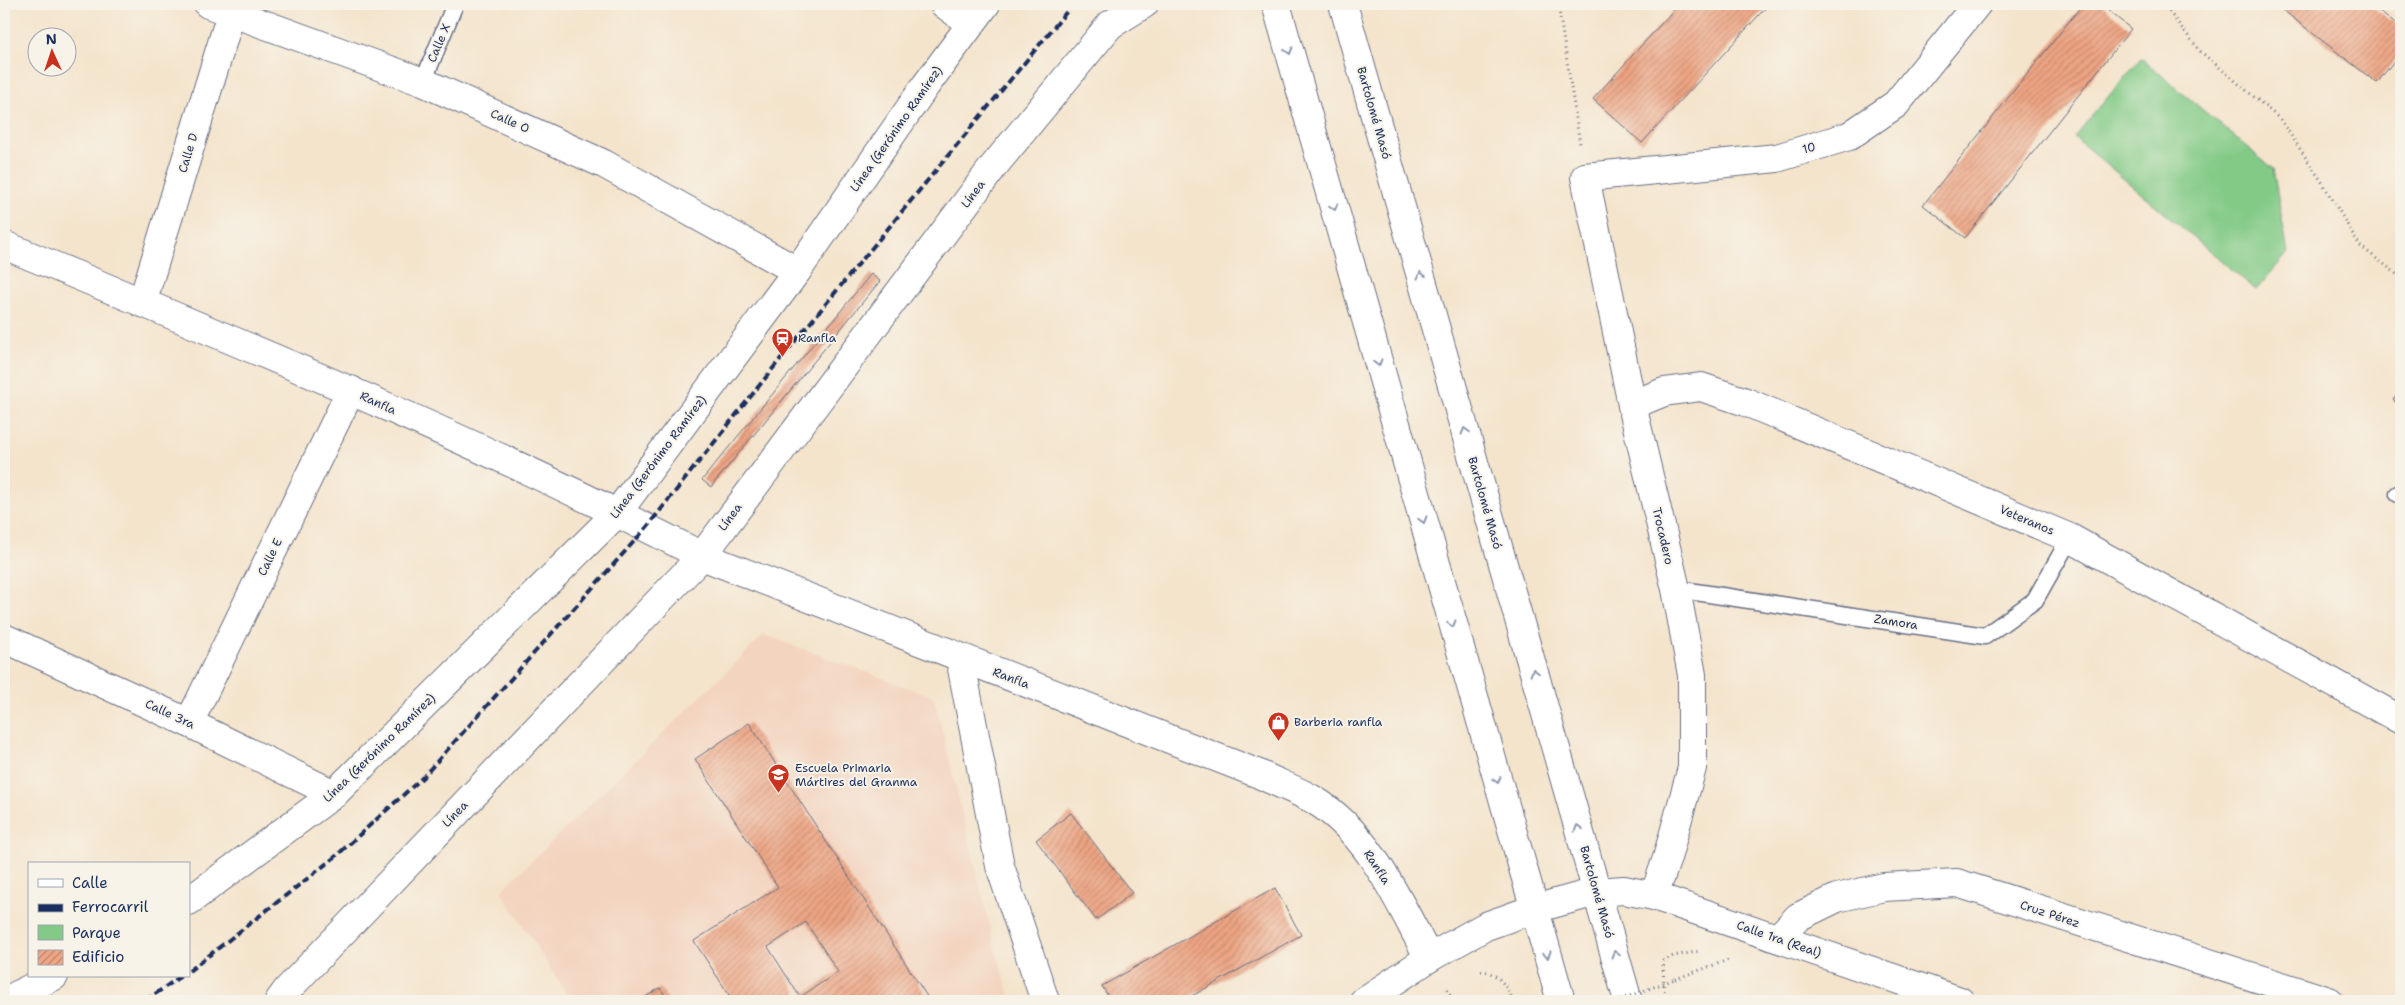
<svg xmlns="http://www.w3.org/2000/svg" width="2405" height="1005" viewBox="0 0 2405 1005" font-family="'Shantell Sans',sans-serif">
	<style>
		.built { fill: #f3d4bf }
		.green { fill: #82ca86; stroke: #4e7c72 }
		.building { fill: url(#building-hatch); fill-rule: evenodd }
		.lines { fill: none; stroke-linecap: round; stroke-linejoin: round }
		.service-casing { stroke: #676e84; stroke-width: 19 }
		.minor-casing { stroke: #676e84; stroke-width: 30 }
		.tertiary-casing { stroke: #676e84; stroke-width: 30 }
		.primary-casing { stroke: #676e84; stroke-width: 30 }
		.path { stroke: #676e84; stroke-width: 3; stroke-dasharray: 1 4; stroke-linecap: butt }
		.service { stroke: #fff; stroke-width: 16 }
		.minor { stroke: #fff; stroke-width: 28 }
		.tertiary { stroke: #fff; stroke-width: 28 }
		.primary { stroke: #fff; stroke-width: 28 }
		.rail { stroke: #1b2f5e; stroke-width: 4; stroke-dasharray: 8 4; stroke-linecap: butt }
		.path-bridge { stroke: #676e84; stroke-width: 3; stroke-dasharray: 1 4; stroke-linecap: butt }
		.oneway { stroke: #8d97ae }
		.labels { text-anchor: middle; stroke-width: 4; stroke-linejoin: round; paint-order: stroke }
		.street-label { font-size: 12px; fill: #1b2f5e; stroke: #f7f3e8 }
		.poi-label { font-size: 12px; fill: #1b2f5e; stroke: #f7f3e8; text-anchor: start }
	</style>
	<defs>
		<pattern id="building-hatch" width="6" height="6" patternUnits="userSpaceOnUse" patternTransform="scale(1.25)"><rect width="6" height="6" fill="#eea583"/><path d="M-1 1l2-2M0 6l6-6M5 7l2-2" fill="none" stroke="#c0876e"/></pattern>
	</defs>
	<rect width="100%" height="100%" fill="#f7f3e8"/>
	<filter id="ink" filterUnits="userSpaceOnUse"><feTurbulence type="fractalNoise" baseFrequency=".02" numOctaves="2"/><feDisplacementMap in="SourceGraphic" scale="10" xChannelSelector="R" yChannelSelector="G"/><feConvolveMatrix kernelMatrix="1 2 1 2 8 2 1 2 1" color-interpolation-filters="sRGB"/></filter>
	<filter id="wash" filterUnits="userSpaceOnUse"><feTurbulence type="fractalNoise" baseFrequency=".0096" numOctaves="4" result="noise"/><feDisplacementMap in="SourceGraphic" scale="20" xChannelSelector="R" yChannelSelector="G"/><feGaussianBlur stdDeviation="1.12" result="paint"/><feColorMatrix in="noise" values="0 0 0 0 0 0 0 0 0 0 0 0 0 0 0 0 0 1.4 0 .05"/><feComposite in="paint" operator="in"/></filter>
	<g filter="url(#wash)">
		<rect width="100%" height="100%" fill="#f4e4cc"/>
		<!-- built -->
		<polygon class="built" points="764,635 934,697 996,951 1012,1001 571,1001 501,891"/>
		<!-- green -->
		<polygon class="green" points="2141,58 2273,169 2288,253 2256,290 2074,137"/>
		<g id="blocks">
			<!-- building -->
			<g class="building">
				<polygon points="1679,4 1769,4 1642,143 1593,99"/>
				<polygon points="2083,4 2100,4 2131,29 1965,238 1923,205"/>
				<polygon points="2275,4 2369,4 2401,28 2401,52 2377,83"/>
				<polygon points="871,274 880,281 711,487 702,480"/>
				<polygon points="2401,390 2401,406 2393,400"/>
				<path d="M 749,723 L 930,1001 L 733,1001 L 694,941 L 778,887 L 695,759 ZM 806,922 L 838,972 L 800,997 L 768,947 Z"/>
				<polygon points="1071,813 1132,893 1096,920 1036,840"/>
				<polygon points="1275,888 1301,935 1183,1001 1111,1001 1102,986"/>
				<polygon points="660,988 669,1001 639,1001"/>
			</g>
		</g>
	</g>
	<g filter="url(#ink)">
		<use href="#blocks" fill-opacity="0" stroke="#676e84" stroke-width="1"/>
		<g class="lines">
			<defs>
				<g id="service">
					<polyline points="423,82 455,4"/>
					<polyline points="2398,494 2401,495"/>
					<polyline points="1676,589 1985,636 2035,600 2070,538"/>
				</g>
				<g id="minor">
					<polyline points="208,4 423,82 604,164 797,271"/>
					<polyline points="944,4 971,24"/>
					<polyline points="142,303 234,4"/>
					<polyline points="1632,405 1664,392 1701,387 1746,402 2070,538 2401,720"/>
					<polyline points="4,638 189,723 334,794"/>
					<polyline points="960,658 1000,866 1045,1001"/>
					<polyline points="189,723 351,390"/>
					<polyline points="1654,896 1667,858 1692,768 1692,675 1676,589 1632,405 1585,177 1777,158 1849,136 1896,104 1977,4"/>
					<polyline points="189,901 334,794 617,513 797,271 926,85 986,4"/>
					<polyline points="1778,938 1798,917 1837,898 1884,887 1957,883 2329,1001"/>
					<polyline points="6,1001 54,976"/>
					<polyline points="279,1001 287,990 702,556 993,167 1110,25 1144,4"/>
				</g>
				<g id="tertiary">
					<path d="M 4,245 C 239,343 476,439 702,556 L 1259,774 C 1277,783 1297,790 1314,800 C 1371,834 1399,903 1429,958"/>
					<polyline points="1364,1001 1429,958 1486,926 1534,909 1596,892 1624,890 1654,896 1960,1001"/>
				</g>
				<g id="primary">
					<polyline points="1276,4 1561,1001"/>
					<polyline points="1343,4 1628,1001"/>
				</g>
			</defs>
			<!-- service casing -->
			<use href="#service" class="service-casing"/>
			<!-- minor casing -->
			<use href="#minor" class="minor-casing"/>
			<!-- tertiary casing -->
			<use href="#tertiary" class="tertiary-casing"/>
			<!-- primary casing -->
			<use href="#primary" class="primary-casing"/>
			<!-- path -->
			<g class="path">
				<polyline points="1558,4 1580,144"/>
				<polyline points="2163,4 2200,51 2280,119 2322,182 2360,246 2401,277"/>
				<path d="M 1481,971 C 1496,971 1509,988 1513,1001"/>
				<polyline points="1675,979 1728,960"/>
				<polyline points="1447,989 1454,1001"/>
				<polyline points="1664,991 1663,961 1673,956 1701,951"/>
			</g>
			<!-- service -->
			<use href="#service" class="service"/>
			<!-- minor -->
			<use href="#minor" class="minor"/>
			<!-- tertiary -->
			<use href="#tertiary" class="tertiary"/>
			<!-- primary -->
			<use href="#primary" class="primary"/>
			<!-- rail -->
			<g class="rail">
				<polyline points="189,971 335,857 423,777 647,527 782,357 1073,4"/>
				<polyline points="145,1001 181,976"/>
			</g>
			<!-- path-bridge -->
			<polyline class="path-bridge" points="1616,1001 1675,979"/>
		</g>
		<!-- one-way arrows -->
		<defs><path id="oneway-chevron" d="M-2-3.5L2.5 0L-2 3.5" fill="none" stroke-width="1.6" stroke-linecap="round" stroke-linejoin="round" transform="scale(1.25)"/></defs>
		<g class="oneway">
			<use href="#oneway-chevron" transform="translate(1289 51) rotate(74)"/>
			<use href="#oneway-chevron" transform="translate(1334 207) rotate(74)"/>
			<use href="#oneway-chevron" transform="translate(1421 275) rotate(-106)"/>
			<use href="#oneway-chevron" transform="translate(1378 363) rotate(74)"/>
			<use href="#oneway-chevron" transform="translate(1465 431) rotate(-106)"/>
			<use href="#oneway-chevron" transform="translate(1423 520) rotate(74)"/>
			<use href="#oneway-chevron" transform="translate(1452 624) rotate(74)"/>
			<use href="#oneway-chevron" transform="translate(1534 672) rotate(-106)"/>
			<use href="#oneway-chevron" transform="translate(1497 780) rotate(74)"/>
			<use href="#oneway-chevron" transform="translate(1578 828) rotate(-106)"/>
			<use href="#oneway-chevron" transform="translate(1615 954) rotate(-106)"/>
			<use href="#oneway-chevron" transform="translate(1547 955) rotate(74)"/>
		</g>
	</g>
	<!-- icons -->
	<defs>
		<symbol id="station-pin" viewBox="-11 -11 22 30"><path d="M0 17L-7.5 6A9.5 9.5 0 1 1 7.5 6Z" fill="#c8321e" stroke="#f7f3e8"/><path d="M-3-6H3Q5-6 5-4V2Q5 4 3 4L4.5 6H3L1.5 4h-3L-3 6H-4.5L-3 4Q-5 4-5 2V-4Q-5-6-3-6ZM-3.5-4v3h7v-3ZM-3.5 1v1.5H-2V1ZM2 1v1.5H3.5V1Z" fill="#fff"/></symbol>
		<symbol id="shop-pin" viewBox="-11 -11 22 30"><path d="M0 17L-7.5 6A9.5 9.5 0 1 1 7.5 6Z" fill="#c8321e" stroke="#f7f3e8"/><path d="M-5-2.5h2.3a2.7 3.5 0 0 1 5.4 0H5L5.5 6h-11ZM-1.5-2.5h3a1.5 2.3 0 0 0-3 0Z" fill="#fff"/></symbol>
		<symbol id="school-pin" viewBox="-11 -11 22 30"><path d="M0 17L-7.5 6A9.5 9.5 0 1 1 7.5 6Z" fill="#c8321e" stroke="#f7f3e8"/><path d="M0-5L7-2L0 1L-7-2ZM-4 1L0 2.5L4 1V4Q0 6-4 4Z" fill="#fff"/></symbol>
	</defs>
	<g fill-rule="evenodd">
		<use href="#station-pin" x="770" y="326" width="25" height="34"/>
		<use href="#shop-pin" x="1266" y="710" width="25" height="34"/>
		<use href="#school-pin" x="766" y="762" width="25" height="34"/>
	</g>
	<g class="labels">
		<!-- street labels -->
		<g class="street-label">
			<text transform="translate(439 43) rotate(-67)" y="4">Calle X</text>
			<text transform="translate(1374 113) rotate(74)" y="4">Bartolomé Masó</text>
			<text transform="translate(510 121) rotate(24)" y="4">Calle O</text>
			<text transform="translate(896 129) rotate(-55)" y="4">Línea (Gerónimo Ramírez)</text>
			<text transform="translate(1809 148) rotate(-18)" y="4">10</text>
			<text transform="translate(188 153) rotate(-73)" y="4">Calle D</text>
			<text transform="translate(973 194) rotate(-53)" y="4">Línea</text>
			<text transform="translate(378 403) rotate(25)" y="4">Ranfla</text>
			<text transform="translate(658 457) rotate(-53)" y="4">Línea (Gerónimo Ramírez)</text>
			<text transform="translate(1485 503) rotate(74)" y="4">Bartolomé Masó</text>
			<text transform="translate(730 517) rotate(-54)" y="4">Línea</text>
			<text transform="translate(2027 520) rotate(23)" y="4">Veteranos</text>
			<text transform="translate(1663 536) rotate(77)" y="4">Trocadero</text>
			<text transform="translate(270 557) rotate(-64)" y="4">Calle E</text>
			<text transform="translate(1896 622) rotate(9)" y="4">Zamora</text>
			<text transform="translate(1011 678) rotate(21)" y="4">Ranfla</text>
			<text transform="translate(170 714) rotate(25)" y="4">Calle 3ra</text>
			<text transform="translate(379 748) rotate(-44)" y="4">Línea (Gerónimo Ramírez)</text>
			<text transform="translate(455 814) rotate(-46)" y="4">Línea</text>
			<text transform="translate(1377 867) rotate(57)" y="4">Ranfla</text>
			<text transform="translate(1597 892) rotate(74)" y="4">Bartolomé Masó</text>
			<text transform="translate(2050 914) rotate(18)" y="4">Cruz Pérez</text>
			<text transform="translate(1779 939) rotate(19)" y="4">Calle 1ra (Real)</text>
		</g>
		<!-- poi labels -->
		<g class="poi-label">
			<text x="798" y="342">Ranfla</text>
			<text x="1294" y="726">Barberia ranfla</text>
			<text x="795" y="772">Escuela Primaria<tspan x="795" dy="14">Mártires del Granma</tspan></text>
		</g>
	</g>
	<!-- margin -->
	<rect width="2405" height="1005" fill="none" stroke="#f7f3e8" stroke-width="20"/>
	<!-- legend -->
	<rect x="28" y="862" width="162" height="115" fill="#f7f3e8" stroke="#9fa5b1"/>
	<rect x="38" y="879" width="25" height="8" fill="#ffffff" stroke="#9fa5b1"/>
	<text x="72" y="888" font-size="15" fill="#1b2f5e">Calle</text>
	<rect x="38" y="904" width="25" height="8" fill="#1b2f5e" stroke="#9fa5b1"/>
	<text x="72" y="912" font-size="15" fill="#1b2f5e">Ferrocarril</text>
	<rect x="38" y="925" width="25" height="15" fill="#82ca86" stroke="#9fa5b1"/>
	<text x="72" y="938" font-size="15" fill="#1b2f5e">Parque</text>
	<rect x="38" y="950" width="25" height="15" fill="url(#building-hatch)" stroke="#9fa5b1"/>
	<text x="72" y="962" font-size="15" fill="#1b2f5e">Edificio</text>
	<!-- north arrow -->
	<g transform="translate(52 52) rotate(357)"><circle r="24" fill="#f7f3e8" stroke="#9fa5b1"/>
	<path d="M0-4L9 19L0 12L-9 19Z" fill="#c8321e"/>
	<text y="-8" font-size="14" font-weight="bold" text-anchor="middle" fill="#1b2f5e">N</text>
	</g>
</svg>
